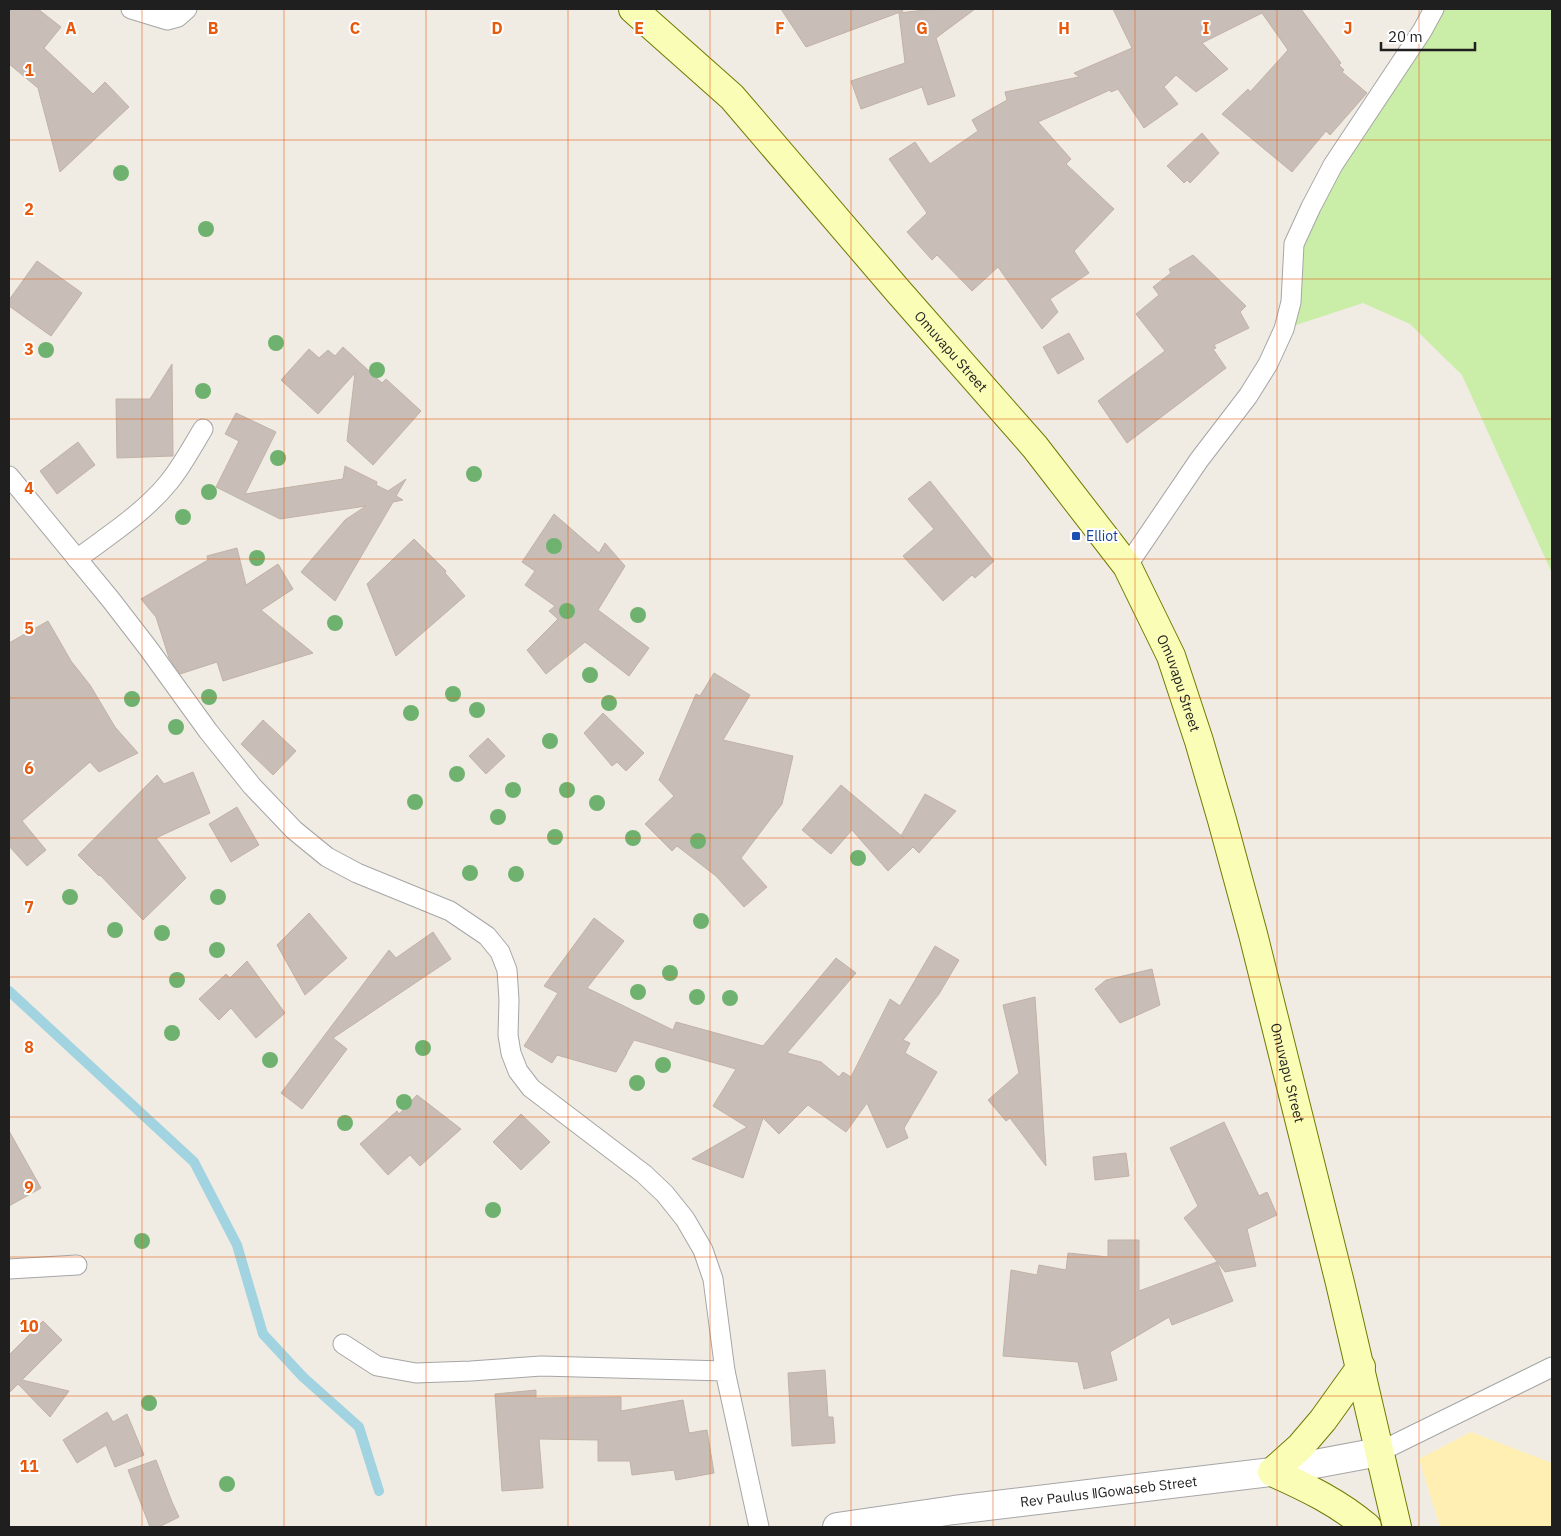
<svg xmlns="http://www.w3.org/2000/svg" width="1561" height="1536" viewBox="0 0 1561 1536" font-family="'IBM Plex Sans',sans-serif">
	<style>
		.grass { fill: #caeda7 }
		.sand { fill: #ffefb3 }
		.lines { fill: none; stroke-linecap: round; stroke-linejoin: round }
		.stream { stroke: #a2d3e0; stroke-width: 10 }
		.building { fill: #c8beb7; stroke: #c2b2a6 }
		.lane-casing { stroke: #a6a6a6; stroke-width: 21 }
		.street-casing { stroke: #a6a6a6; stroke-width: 30 }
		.secondary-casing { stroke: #6f7b00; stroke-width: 30 }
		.lane { stroke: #fff; stroke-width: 19 }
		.street { stroke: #fff; stroke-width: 28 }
		.secondary { stroke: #fafdb5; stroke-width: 28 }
		.tree { fill: #6fb26f }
		.grid { fill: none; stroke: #e8590c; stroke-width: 1; stroke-opacity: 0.55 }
		.transit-dot { fill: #1a4fb4; stroke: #fff; stroke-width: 2 }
		.labels { text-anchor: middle; stroke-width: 4; stroke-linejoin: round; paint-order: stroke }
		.street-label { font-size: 14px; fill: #1f1f1f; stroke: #fff }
		.transit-label { font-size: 14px; fill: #164399; stroke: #fff; text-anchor: start }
		.grid-label { font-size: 16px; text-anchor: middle; font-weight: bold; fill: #e8590c; stroke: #fff; stroke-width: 4; stroke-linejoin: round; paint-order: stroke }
	</style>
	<rect width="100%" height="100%" fill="#f0ece4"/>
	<!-- grass -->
	<polygon class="grass" points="1434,9 1552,9 1552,573 1462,375 1410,324 1363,303 1284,329 1294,244"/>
	<!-- sand -->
	<polygon class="sand" points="1471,1432 1552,1463 1552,1527 1440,1527 1419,1459"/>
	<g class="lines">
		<!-- stream -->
		<polyline class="stream" points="9,991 194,1162 237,1245 263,1334 303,1377 359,1427 379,1491"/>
	</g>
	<!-- building -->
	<g class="building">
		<polygon points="9,9 38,9 61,27 44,48 93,94 105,82 129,107 60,172 38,88 9,64"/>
		<polygon points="781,9 902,9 903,11 806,47"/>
		<polygon points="933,9 975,9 936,38 955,96 928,105 922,87 861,109 851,81 905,63 899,13"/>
		<polygon points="1113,9 1301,9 1341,63 1339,65 1344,70 1342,72 1367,93 1330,135 1326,131 1292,172 1222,114 1248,89 1250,92 1288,50 1262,13 1202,43 1228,69 1196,92 1176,75 1164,87 1178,104 1144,128 1118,89 1111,92 1110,90 1038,122 1071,159 1066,164 1114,209 1074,251 1089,273 1050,299 1058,312 1042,329 998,267 972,291 937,255 932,260 907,232 927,213 889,159 915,142 930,164 978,131 972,120 1007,100 1005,92 1079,77 1074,73 1132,48"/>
		<polygon points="1202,133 1219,153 1190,183 1187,180 1184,183 1167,166"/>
		<polygon points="1193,255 1246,306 1240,312 1249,328 1214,345 1216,348 1213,349 1226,368 1127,443 1098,401 1165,351 1136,314 1159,295 1153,287 1171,273 1169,269"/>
		<polygon points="37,261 82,293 51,336 9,306 9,300"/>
		<polygon points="1069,333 1084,359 1058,374 1043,347"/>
		<polygon points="343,347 382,383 386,379 421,411 373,465 347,441 355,373 318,414 281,380 309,349 319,358 328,350 335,356"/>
		<polygon points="172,364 173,456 117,458 116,399 150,399"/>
		<polygon points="236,413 276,432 245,494 343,479 345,466 377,482 376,485 388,491 406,479 396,496 403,500 393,502 335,601 301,572 345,520 366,506 280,519 216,487 239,441 225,434"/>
		<polygon points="78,442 95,465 57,494 40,471"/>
		<polygon points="930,481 994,561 975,578 972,575 943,601 903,556 934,529 908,499"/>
		<polygon points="554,514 599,553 605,543 625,566 598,610 649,648 629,676 585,642 546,674 527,650 558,619 549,611 555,606 525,585 535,571 522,562"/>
		<polygon points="414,539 446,571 445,573 465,596 396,656 367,584"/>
		<polygon points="237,548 246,585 278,564 293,589 261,610 313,653 223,681 217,662 180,674 169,658 156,617 141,599 208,560 207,556"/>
		<polygon points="48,621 71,661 90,685 115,727 138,753 99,772 90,762 22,821 46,850 27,866 9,846 9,643"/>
		<polygon points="714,673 750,695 723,740 793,756 782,804 741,858 767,887 744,907 716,876 677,846 672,851 645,824 674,796 659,780 696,694 700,696"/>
		<polygon points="603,713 644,753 626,771 617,762 612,766 584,733"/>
		<polygon points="263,720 296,751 273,775 241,744"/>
		<polygon points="488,738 505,756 486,774 469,756"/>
		<polygon points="193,772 210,813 156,838 186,878 143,920 100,875 99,876 78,855 157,775 164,784"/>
		<polygon points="841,785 904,838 901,836 925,794 956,811 919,853 913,847 888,871 852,830 831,854 802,830"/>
		<polygon points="237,807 259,845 231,862 209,824"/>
		<polygon points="309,913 347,958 305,995 277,945"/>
		<polygon points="594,918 624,941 587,988 673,1030 676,1022 763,1046 836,958 856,973 787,1053 821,1062 839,1077 843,1072 851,1077 890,999 900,1006 935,946 959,960 939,994 903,1040 910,1043 905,1053 937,1072 904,1128 908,1138 887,1148 867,1103 846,1132 808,1105 779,1134 763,1118 743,1178 692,1159 747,1127 713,1106 736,1069 634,1040 627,1052 625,1050 627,1053 616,1072 557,1055 552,1063 524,1046 558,993 544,986"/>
		<polygon points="433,932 451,959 333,1038 347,1049 302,1109 281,1093 389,950 396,958"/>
		<polygon points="247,961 285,1013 256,1038 231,1008 219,1020 199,999 226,974 230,978"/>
		<polygon points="1152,969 1160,1005 1120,1023 1095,989 1106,980"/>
		<polygon points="1035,997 1039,1056 1046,1166 1010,1118 1006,1121 988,1100 1019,1073 1003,1005"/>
		<polygon points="417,1095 461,1129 420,1166 410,1155 388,1175 360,1144 397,1111 399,1114"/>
		<polygon points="521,1114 550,1142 521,1170 493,1142"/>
		<polygon points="1224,1122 1259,1196 1267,1192 1277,1215 1247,1229 1256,1266 1225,1272 1184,1218 1198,1206 1170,1148"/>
		<polygon points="9,1131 41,1188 9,1206"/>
		<polygon points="1126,1153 1129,1176 1095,1180 1093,1157"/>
		<polygon points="1108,1240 1139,1240 1139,1291 1217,1262 1233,1301 1172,1325 1169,1317 1110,1352 1117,1380 1084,1389 1078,1362 1003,1356 1011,1270 1037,1275 1039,1265 1066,1270 1068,1253 1108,1257"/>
		<polygon points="43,1321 62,1340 22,1380 69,1391 50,1417 18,1384 9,1393 9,1355"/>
		<polygon points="825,1370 828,1417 833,1417 835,1443 792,1446 788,1373"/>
		<polygon points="536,1390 536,1398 621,1397 621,1411 683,1400 689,1433 707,1430 714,1473 676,1480 674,1470 632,1475 630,1461 598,1461 598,1440 539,1439 543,1488 502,1491 495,1394"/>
		<polygon points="107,1412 113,1422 127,1414 144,1455 115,1467 106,1445 77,1463 63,1440"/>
		<polygon points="156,1460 172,1502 179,1517 159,1527 150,1527 128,1470"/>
	</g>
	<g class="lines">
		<defs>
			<g id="lane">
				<polyline points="131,9 167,20 178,17 187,9"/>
				<polyline points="9,476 111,600 148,648 208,731 252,786 294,830 327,857 357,873 450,911 487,936 500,952 507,970 509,1000 508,1035 511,1053 518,1071 531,1088 644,1174 665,1194 685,1219 703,1250 713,1279 725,1371"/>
				<path d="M 77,559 C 109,535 144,513 169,482 C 182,466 192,447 203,429"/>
				<polyline points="1127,566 1199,460 1248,396 1268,364 1284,329 1291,302 1294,244 1311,207 1333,165 1422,31 1434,9"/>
				<polyline points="9,1269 77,1265"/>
				<polyline points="343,1344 377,1366 416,1373 471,1371 541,1366 725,1371 759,1527"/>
				<polyline points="1379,1452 1552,1367"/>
			</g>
			<g id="street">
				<path id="s1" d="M 837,1527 L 954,1510 L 1272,1472 L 1379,1452"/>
			</g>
			<g id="secondary">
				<path id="s2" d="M 633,9 L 732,97 L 898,291 L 1035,447 L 1127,566 L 1171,656 L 1199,741 L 1222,820 L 1253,934 L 1340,1283 L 1397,1527"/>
				<path d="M 1361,1367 L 1323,1420 L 1300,1447 L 1272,1472 C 1306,1487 1339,1503 1367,1527"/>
			</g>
		</defs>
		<!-- lane casing -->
		<use href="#lane" class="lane-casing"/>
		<!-- street casing -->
		<use href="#street" class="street-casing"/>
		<!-- secondary casing -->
		<use href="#secondary" class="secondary-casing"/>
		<!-- lane -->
		<use href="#lane" class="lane"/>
		<!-- street -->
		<use href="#street" class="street"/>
		<!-- secondary -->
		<use href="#secondary" class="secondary"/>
	</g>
	<!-- trees -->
	<g class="tree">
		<circle cx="121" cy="173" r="8"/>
		<circle cx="206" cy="229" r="8"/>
		<circle cx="276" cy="343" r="8"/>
		<circle cx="46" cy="350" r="8"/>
		<circle cx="377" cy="370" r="8"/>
		<circle cx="203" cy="391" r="8"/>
		<circle cx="278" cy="458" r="8"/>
		<circle cx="474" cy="474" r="8"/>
		<circle cx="209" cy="492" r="8"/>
		<circle cx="183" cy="517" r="8"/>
		<circle cx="554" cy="546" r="8"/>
		<circle cx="257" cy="558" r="8"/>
		<circle cx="567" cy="611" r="8"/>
		<circle cx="638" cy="615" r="8"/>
		<circle cx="335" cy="623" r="8"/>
		<circle cx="590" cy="675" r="8"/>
		<circle cx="453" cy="694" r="8"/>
		<circle cx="209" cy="697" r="8"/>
		<circle cx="132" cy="699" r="8"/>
		<circle cx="609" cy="703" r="8"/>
		<circle cx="477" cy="710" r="8"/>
		<circle cx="411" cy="713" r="8"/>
		<circle cx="176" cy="727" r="8"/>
		<circle cx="550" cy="741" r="8"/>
		<circle cx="457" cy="774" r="8"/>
		<circle cx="513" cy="790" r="8"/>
		<circle cx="567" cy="790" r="8"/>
		<circle cx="415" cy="802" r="8"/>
		<circle cx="597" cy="803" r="8"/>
		<circle cx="498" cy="817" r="8"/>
		<circle cx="555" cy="837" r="8"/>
		<circle cx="633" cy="838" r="8"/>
		<circle cx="698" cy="841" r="8"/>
		<circle cx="858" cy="858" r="8"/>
		<circle cx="470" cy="873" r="8"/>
		<circle cx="516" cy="874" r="8"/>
		<circle cx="70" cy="897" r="8"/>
		<circle cx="218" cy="897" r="8"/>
		<circle cx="701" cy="921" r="8"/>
		<circle cx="115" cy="930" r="8"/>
		<circle cx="162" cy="933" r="8"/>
		<circle cx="217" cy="950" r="8"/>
		<circle cx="670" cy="973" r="8"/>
		<circle cx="177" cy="980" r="8"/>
		<circle cx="638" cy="992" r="8"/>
		<circle cx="697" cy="997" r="8"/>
		<circle cx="730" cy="998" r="8"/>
		<circle cx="172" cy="1033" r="8"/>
		<circle cx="423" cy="1048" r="8"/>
		<circle cx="270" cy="1060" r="8"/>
		<circle cx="663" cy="1065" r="8"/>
		<circle cx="637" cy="1083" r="8"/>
		<circle cx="404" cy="1102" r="8"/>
		<circle cx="345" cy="1123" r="8"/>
		<circle cx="493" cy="1210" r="8"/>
		<circle cx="142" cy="1241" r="8"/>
		<circle cx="149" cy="1403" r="8"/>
		<circle cx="227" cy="1484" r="8"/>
	</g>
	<!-- grid -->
	<path class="grid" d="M 142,9 L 142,1527M 284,9 L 284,1527M 426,9 L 426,1527M 568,9 L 568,1527M 710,9 L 710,1527M 851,9 L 851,1527M 993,9 L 993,1527M 1135,9 L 1135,1527M 1277,9 L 1277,1527M 1419,9 L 1419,1527M 9,140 L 1552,140M 9,279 L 1552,279M 9,419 L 1552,419M 9,559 L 1552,559M 9,698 L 1552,698M 9,838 L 1552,838M 9,977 L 1552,977M 9,1117 L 1552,1117M 9,1257 L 1552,1257M 9,1396 L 1552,1396"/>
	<!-- markers -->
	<rect class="transit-dot" x="1071" y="531" width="10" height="10" rx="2.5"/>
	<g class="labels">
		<!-- street labels -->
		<g class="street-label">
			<text dy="5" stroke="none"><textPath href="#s2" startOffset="468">Omuvapu Street</textPath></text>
			<text dy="5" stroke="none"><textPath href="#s2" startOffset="874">Omuvapu Street</textPath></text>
			<text dy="5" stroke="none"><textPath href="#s2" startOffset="1279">Omuvapu Street</textPath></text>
			<text dy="5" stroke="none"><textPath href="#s1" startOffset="274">Rev Paulus ǁGowaseb Street</textPath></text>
		</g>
		<!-- transit labels -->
		<g class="transit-label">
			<text x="1086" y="541">Elliot</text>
		</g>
	</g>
	<g class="grid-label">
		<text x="71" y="34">A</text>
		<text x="213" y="34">B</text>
		<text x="355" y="34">C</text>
		<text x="497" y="34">D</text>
		<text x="639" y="34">E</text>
		<text x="780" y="34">F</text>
		<text x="922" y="34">G</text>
		<text x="1064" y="34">H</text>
		<text x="1206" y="34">I</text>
		<text x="1348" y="34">J</text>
		<text x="29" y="76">1</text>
		<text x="29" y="215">2</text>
		<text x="29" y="355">3</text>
		<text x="29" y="494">4</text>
		<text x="29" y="634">5</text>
		<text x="29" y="774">6</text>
		<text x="29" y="913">7</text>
		<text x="29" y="1053">8</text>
		<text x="29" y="1193">9</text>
		<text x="29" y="1332">10</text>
		<text x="29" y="1472">11</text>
	</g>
	<!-- border -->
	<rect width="1561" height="1536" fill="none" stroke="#1f1f1f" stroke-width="20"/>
	<!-- scale -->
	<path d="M1381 42v8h94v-8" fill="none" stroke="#1f1f1f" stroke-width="2.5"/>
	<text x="1388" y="42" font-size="15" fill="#1f1f1f" stroke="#ffffff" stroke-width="4" paint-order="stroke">20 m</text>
</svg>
